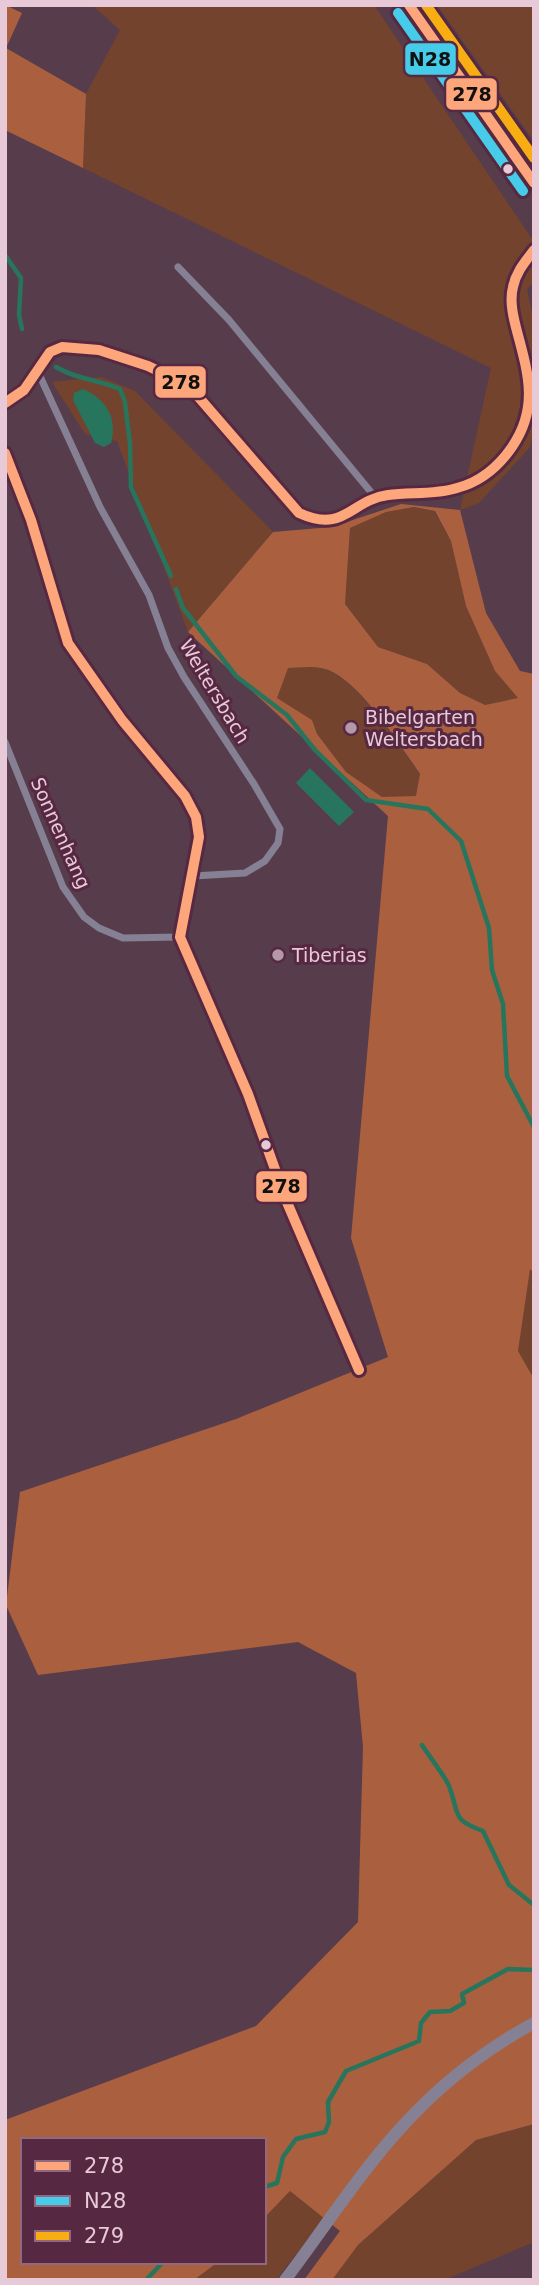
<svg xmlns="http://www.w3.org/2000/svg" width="539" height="2285" viewBox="0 0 539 2285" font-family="'DejaVu Sans',sans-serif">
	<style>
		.green { fill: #74432d }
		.forest { fill: #aa603f; fill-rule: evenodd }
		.water { fill: #27755c }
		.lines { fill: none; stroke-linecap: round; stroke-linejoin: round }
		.stream { stroke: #27755c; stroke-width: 4.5 }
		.minor { stroke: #858093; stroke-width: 7 }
		.tertiary { stroke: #858093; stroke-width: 12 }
		.secondary { stroke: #898197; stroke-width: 14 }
		.bus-1-casing { stroke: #572842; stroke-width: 16 }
		.bus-2-casing { stroke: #572842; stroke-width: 16 }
		.bus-3-casing { stroke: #572842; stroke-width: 16 }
		.bus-1 { stroke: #fea67b; stroke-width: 10 }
		.bus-2 { stroke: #46cce9; stroke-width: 10 }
		.bus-3 { stroke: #f8ad13; stroke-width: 10 }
		.bus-dot { fill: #e7c9d8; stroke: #572842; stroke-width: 2.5 }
		.poi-dot { fill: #b598a7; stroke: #572842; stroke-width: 2.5 }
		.labels { text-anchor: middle; stroke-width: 6; stroke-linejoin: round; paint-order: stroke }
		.street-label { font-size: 19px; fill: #e7c9d8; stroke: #572842 }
		.poi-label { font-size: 19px; fill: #e7c9d8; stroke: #572842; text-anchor: start }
		.line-badge { stroke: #572842; stroke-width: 2.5 }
		.pale-badge-label { font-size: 19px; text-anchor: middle; font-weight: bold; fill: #111 }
	</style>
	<rect width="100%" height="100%" fill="#573d4c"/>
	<!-- green -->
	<g class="green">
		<polygon points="92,5 374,5 534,242 534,282 527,289 534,322 534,429 530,447 479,503 460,510 491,368 83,168 86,94 120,30"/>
		<polygon points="437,5 534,5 534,141"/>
		<polygon points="101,377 135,391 273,532 188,632 117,441 85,434 52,382"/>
		<polygon points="414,507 434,511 451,541 466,606 495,671 519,698 485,705 460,693 427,664 378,647 345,604 350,528 386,512"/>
		<path d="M 287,668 C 298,668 310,666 320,668 C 356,674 400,746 420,775 L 416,797 L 382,797 L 346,772 L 317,734 L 312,720 L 277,698 Z"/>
		<polygon points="530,1268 534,1273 534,1379 518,1351"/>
		<polygon points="534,2124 534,2242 444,2280 332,2280 358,2245 476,2140"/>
		<polygon points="290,2191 324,2218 276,2280 194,2280 218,2262 264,2262 264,2218"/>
	</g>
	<!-- forest -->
	<g class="forest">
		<polygon points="5,5 22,13 6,48 86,94 83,168 5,130"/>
		<path d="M 401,504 L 460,510 L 486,613 L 520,671 L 534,674 L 534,1273 L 530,1269 L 518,1351 L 534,1379 L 534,2124 L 476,2140 L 358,2245 L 332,2280 L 304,2280 L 340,2231 L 290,2191 L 264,2218 L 264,2140 L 23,2140 L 23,2262 L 218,2262 L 194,2280 L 5,2280 L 5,2120 L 256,2026 L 358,1922 L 363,1747 L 356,1673 L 298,1642 L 38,1675 L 6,1605 L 20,1492 L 236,1419 L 388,1357 L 351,1238 L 388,816 L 188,632 L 273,532 L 332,527 ZM 414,507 L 435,511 L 451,541 L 466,606 L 495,671 L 518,698 L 485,705 L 460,693 L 427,664 L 378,647 L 345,604 L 350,528 L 386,512 ZM 288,668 C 298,668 310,666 321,668 C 356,674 400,745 420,774 L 416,796 L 382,797 L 346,772 L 317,734 L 312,720 L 277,698 Z"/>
	</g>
	<!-- water -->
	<g class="water">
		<path d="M 83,389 C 106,399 118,418 111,443 L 104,447 L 95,443 L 73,400 L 74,393 Z"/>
		<polygon points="310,768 354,812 339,826 296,783"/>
	</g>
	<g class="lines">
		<!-- stream -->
		<g class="stream">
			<polyline points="5,255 21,278 19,315 22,329"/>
			<path d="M 56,367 C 78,380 97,379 120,389 L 125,402 L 130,444 L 131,487 L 171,576"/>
			<polyline points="176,589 183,608 236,676 287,715 315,750 366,800 428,809 461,841 489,928 492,970 503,1004 507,1076 534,1127"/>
			<path d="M 422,1745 C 429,1756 445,1776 449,1786 C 460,1814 450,1819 483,1831 L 509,1885 L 534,1905"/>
			<polyline points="264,2187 277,2183 283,2157 296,2139 325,2132 329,2122 328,2102 346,2071 419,2041 421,2023 430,2012 450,2011 464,2003 462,1994 508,1969 534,1970"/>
			<polyline points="146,2280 163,2262"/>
		</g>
		<!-- minor -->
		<g class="minor">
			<polyline points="178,267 229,320 375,497"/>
			<polyline points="38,372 100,507 149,595 168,648 184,677 254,784 280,829 278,843 265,861 245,873 193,876"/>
			<path d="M 5,403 L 24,390 L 50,352 L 62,347 L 99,350 L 148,366 L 189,386 L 299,513 C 322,525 337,522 358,508 C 364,504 370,499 376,497 C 396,492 420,494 440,492 C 484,488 518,452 529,411 C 539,350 481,300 534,250"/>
			<polyline points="5,452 31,520 68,643 122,720 185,796 196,817 199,837 193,876 185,903 180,937 248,1094 286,1200 359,1370"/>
			<polyline points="5,742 63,887 84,917 99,928 123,938 180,937"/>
		</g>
		<!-- tertiary -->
		<path class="tertiary" d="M 285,2280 C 326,2226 363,2167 410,2118 C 446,2080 488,2048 534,2023"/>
		<!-- secondary -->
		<polyline class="secondary" points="409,5 534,183"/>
		<defs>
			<g id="bus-1">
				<polyline points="409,5 534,183"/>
				<path d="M 5,403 L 24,390 L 50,352 L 62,347 L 99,350 L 148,366 L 189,386 L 299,513 C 345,534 350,500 388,495 C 411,492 435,495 457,488 C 480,482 499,466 512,447 C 538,409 529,376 518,335 C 514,320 509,302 513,287 C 516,272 525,262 534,250"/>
				<polyline points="5,453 31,520 68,643 122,720 185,796 196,817 199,837 180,937 248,1094 286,1200 359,1370"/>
			</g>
			<polyline id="bus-2" points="398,13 523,191"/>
			<polyline id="bus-3" points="426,5 534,158"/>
		</defs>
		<!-- bus-1 casing -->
		<use href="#bus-1" class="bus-1-casing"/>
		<!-- bus-2 casing -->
		<use href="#bus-2" class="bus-2-casing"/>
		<!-- bus-3 casing -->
		<use href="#bus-3" class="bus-3-casing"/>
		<!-- bus-1 -->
		<use href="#bus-1" class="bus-1"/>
		<!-- bus-2 -->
		<use href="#bus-2" class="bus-2"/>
		<!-- bus-3 -->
		<use href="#bus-3" class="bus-3"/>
	</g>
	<!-- markers -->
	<g class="bus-dot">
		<circle cx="508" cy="169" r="6"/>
		<circle cx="266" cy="1145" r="6"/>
	</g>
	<g class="poi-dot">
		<circle cx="351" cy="728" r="7"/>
		<circle cx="278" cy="955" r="7"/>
	</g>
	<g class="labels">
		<!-- street labels -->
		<g class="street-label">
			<text transform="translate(215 691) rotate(59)" y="7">Weltersbach</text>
			<text transform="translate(61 833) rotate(66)" y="7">Sonnenhang</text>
		</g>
		<!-- poi labels -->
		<g class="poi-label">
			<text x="365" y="724">Bibelgarten<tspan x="365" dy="22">Weltersbach</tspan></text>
			<text x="292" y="962">Tiberias</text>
		</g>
	</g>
	<g class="line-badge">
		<rect x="404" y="42" width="53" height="34" rx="7" fill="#46cce9"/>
		<rect x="445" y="77" width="53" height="34" rx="7" fill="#fea67b"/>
		<rect x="154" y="365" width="53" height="34" rx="7" fill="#fea67b"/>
		<rect x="255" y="1170" width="53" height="33" rx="7" fill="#fea67b"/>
	</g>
	<g class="pale-badge-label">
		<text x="430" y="66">N28</text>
		<text x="472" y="101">278</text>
		<text x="181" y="389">278</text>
		<text x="281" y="1193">278</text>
	</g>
	<!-- border -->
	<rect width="539" height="2285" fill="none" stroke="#e7c9d8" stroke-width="14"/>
	<!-- legend -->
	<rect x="21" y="2138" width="245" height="126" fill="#572842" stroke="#91687e" stroke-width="2"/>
	<rect x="35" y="2161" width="35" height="10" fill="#fea67b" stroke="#91687e" stroke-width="2"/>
	<text x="84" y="2173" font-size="21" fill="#e7c9d8">278</text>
	<rect x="35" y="2196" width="35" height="10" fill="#46cce9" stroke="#91687e" stroke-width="2"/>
	<text x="84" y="2208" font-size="21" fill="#e7c9d8">N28</text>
	<rect x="35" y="2231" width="35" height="10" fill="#f8ad13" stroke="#91687e" stroke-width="2"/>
	<text x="84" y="2243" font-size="21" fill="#e7c9d8">279</text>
</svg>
